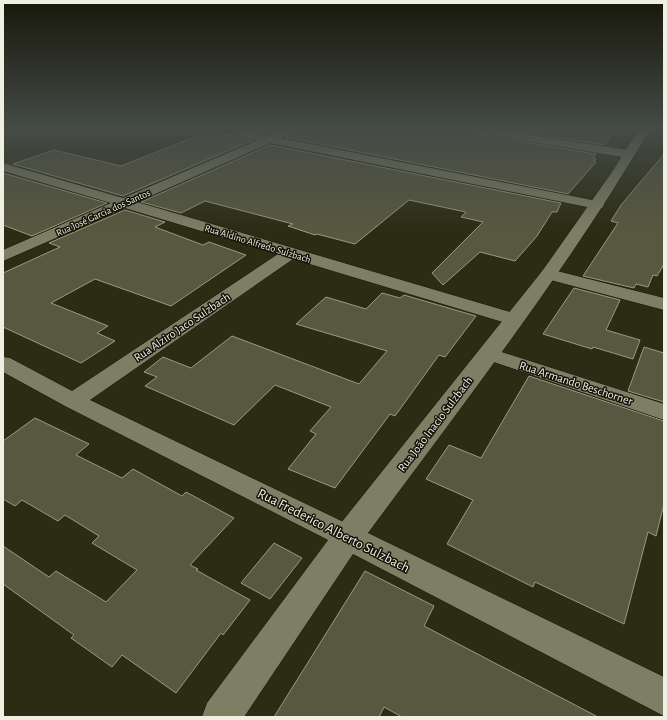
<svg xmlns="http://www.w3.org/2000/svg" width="667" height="720" viewBox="0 0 667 720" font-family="'Alegreya Sans',sans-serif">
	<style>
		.building { fill: #585840; stroke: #999a7f }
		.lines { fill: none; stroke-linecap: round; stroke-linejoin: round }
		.street-casing { stroke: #141401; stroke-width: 1 }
		.secondary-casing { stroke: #141401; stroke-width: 1 }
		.street { fill: #7d7e64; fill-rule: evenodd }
		.secondary { fill: #7d7e64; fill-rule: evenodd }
		.labels { text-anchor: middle; stroke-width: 3; stroke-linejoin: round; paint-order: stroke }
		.far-street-label { font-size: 10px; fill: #eff0e2; stroke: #131309 }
		.street-label { font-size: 12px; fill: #eff0e2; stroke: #131309 }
		.near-street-label { font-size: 14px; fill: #eff0e2; stroke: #131309 }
	</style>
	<rect width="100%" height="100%" fill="#2c2c15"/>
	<!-- building -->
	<g class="building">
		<polygon points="241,129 280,129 268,134"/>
		<polygon points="298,129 466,129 472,133 596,154 593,158 596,159 594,161 596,162 568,194 285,137"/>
		<polygon points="500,129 616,129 604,145"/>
		<polygon points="210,131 253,140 123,196 13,164 54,150 121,166"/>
		<polygon points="270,145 561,203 557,212 552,212 537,236 515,261 480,252 443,285 432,273 483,222 461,217 466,212 409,200 355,244 317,234 315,235 288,226 293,224 205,201 181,213 141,202"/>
		<polygon points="664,154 664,264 657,276 653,275 648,287 636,284 634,288 583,276 618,223 611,221 621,205"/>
		<polygon points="3,173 107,203 32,236 3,225"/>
		<polygon points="125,210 165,222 155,227 203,245 209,242 246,255 171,306 95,279 51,303 108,326 97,333 115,341 81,363 3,327 3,273 60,247 49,243"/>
		<polygon points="574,288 620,300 606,330 640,340 633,359 593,347 592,349 543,334"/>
		<polygon points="382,293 400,298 404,295 476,316 445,357 439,355 395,416 390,414 335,488 288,469 316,434 310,431 331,407 275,385 234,425 145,386 157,377 144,372 163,357 191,368 232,336 359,384 387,351 296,324 326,297 366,309"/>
		<polygon points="644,347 664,353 664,402 628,391"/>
		<polygon points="529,376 664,421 664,504 656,536 648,532 624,624 535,582 533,587 447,544 473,500 426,479 449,445 481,458"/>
		<polygon points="35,418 89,444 76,455 122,478 133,469 182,496 186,492 234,518 190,565 198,569 196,570 250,600 223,635 221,633 176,693 122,655 112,667 71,638 74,635 3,584 3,546 49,577 56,571 106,602 137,570 92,543 99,536 65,515 58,521 22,500 15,506 3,499 3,441"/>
		<polygon points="274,543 302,558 270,599 241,583"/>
		<polygon points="365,571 434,606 424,626 598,717 402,717 384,707 379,717 274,717"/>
	</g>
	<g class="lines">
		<defs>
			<g id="street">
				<polygon points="283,129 297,129 281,138 597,201 602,202 604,205 602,208 597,209 270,143 137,202 520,315 523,319 520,323 513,325 506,323 293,259 90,400 358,529 362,537 358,545 348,549 338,545 65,406 3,372 3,357 10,358 72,391 278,254 125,208 3,261 3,250 111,203 3,171 3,163 123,198 258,140 240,136 239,134 240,132 244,131 268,136"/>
				<polygon points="467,129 491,129 628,150 634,154 628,158 472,132"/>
				<polygon points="549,269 664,298 664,310 543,278 540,274 543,270"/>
				<polygon points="489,348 664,404 664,420 482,358 479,354 482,350"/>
			</g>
			<path id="secondary" d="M 639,129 L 650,129 C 567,271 465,401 368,533 L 664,677 L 664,716 L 353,554 L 244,717 L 202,717 L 207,703 L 337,528 L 543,270 L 612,172 Z"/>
		</defs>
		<!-- street casing -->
		<use href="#street" class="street-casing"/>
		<!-- secondary casing -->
		<use href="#secondary" class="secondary-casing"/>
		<!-- street -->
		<use href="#street" class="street"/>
		<!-- secondary -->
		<use href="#secondary" class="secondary"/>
	</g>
	<!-- sky -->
	<linearGradient id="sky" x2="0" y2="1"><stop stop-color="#18180c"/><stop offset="0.56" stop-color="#454b46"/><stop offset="1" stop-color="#454b46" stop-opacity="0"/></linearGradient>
	<rect width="667" height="230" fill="url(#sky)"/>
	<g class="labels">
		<!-- far-street labels -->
		<g class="far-street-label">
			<text transform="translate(103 212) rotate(-24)" y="4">Rua José Garcia dos Santos</text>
			<text transform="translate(258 243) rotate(17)" y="4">Rua Aldino Alfredo Sulzbach</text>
		</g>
		<!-- street labels -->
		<g class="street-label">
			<text transform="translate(182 327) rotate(-34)" y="4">Rua Alziro Jaco Sulzbach</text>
			<text transform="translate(576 383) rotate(18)" y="4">Rua Armando Beschorner</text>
			<text transform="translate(435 424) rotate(-53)" y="4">Rua João Inacio Sulzbach</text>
		</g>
		<!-- near-street labels -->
		<g class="near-street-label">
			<text transform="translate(334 530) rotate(27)" y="5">Rua Frederico Alberto Sulzbach</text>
		</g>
	</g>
	<!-- border -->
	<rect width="667" height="720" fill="none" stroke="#eff0e2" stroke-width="8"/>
</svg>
